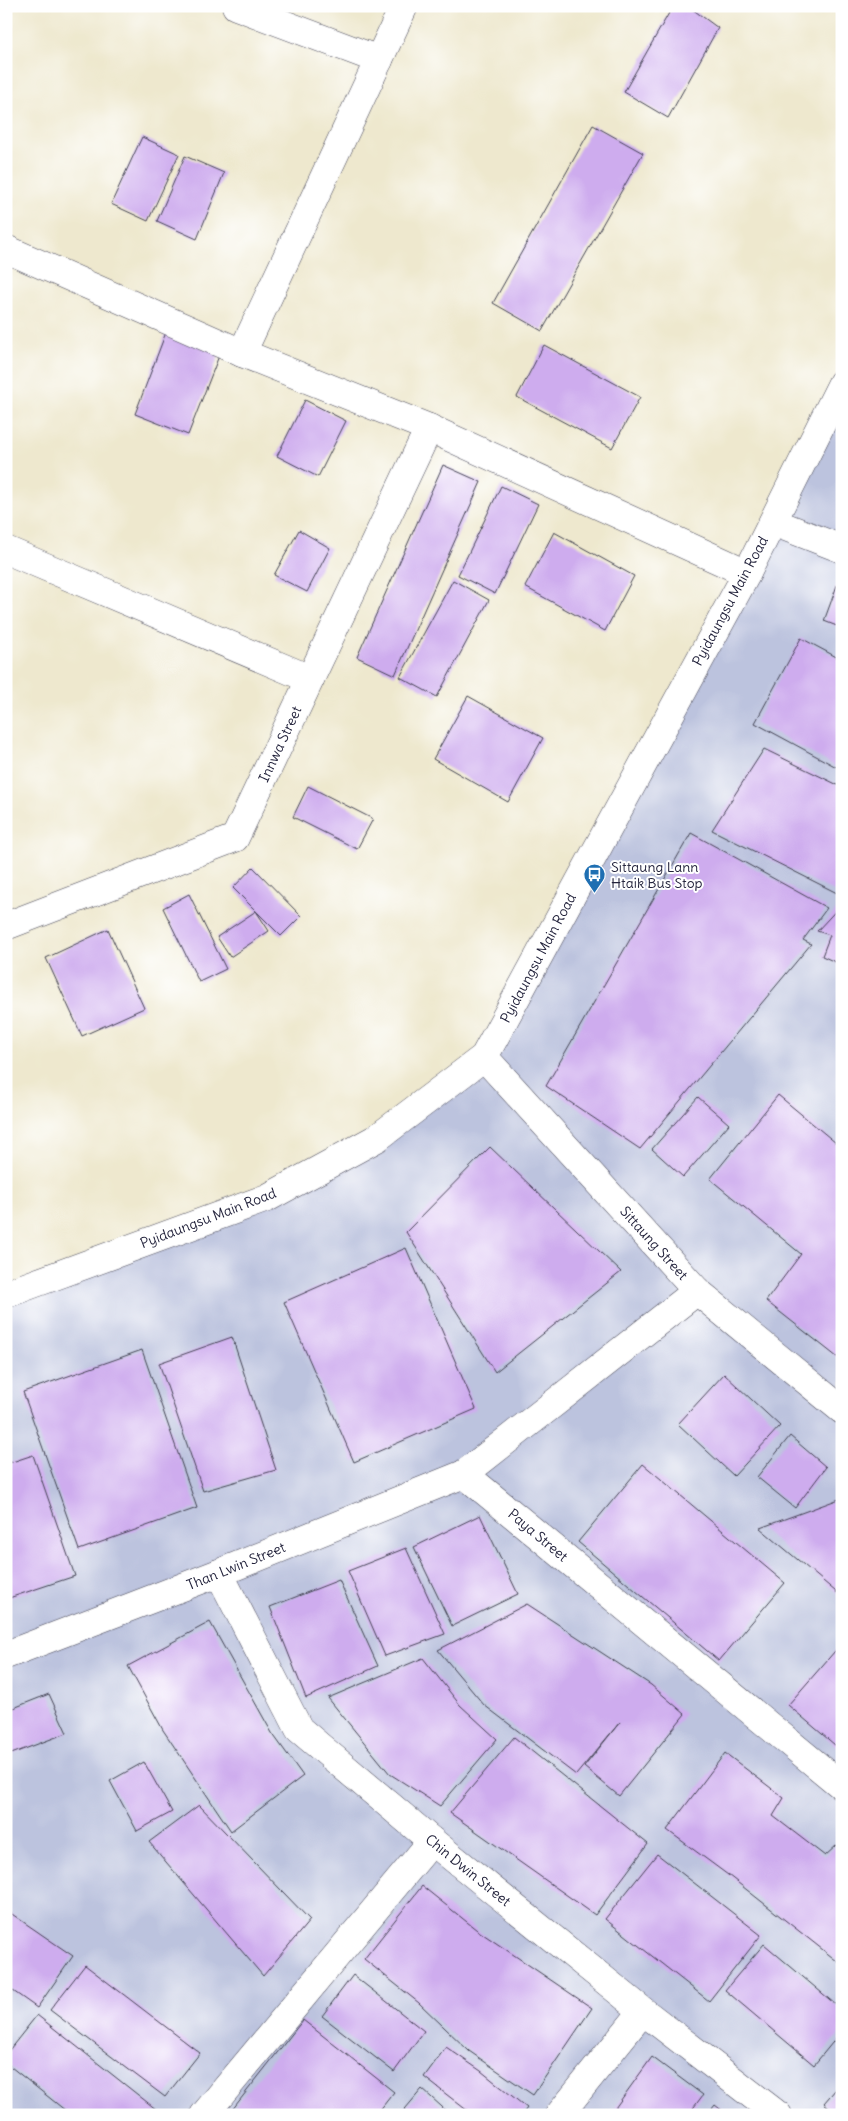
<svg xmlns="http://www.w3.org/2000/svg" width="848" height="2121" viewBox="0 0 848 2121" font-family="Delius,sans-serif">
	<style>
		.industrial { fill: #bcc3de }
		.building { fill: #ceacee }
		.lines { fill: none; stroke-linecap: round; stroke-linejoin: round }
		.street-casing { stroke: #414051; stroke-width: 29 }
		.secondary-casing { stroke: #414051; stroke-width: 29 }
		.street { stroke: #fff; stroke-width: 28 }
		.secondary { stroke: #fff; stroke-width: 28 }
		.labels { text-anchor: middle; stroke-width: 4; stroke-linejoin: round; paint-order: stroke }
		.street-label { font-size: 14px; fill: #22223b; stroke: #fff }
		.poi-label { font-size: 14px; fill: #22223b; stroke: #fff; text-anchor: start }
	</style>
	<rect width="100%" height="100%" fill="#fff"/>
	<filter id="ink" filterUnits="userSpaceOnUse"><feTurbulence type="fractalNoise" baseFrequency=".02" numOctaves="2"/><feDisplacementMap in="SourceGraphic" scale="10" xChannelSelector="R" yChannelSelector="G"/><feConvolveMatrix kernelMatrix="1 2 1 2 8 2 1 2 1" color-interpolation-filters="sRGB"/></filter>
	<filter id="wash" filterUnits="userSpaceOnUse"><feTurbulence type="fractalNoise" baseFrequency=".0096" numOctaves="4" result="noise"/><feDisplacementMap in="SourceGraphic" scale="20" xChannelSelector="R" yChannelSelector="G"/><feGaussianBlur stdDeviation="1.12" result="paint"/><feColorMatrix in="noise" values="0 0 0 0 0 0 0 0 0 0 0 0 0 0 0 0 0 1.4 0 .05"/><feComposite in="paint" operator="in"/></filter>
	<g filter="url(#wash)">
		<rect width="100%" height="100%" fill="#eee8ce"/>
		<!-- industrial -->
		<polygon class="industrial" points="842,383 842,2115 6,2115 6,1294 267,1198 484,1057"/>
		<g id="blocks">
			<!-- building -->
			<g class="building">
				<polygon points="673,6 688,6 718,28 668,118 624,92"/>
				<polygon points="593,125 643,153 542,331 493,303"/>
				<polygon points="142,137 179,154 148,221 111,204"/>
				<polygon points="185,156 224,173 197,239 157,221"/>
				<polygon points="168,327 222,348 188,435 135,414"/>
				<polygon points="544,345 640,397 612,448 517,397"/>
				<polygon points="305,400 346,421 318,477 277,456"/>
				<polygon points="443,465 481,482 395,675 357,657"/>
				<polygon points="501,486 538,504 495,594 458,575"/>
				<polygon points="299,530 330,548 307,592 274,575"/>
				<polygon points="554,532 634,576 605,631 525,587"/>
				<polygon points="453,580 489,600 437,697 400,677"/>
				<polygon points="839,580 842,581 842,628 824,621"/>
				<polygon points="801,638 842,660 842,770 755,723"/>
				<polygon points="468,696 543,738 508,802 433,759"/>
				<polygon points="764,749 842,787 842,890 839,894 712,830"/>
				<polygon points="308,786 373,819 357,849 293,817"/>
				<polygon points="691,833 827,908 803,940 811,944 640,1149 546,1086"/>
				<polygon points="253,867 301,916 281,936 233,888"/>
				<polygon points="189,894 226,969 199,982 163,908"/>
				<polygon points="842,904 842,965 822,956 830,935 817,931"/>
				<polygon points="256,911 269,931 230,957 217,937"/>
				<polygon points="108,929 144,1008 82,1036 46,958"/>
				<polygon points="778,1095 842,1148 842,1361 766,1301 801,1254 710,1179"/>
				<polygon points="698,1097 729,1124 683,1177 652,1149"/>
				<polygon points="490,1147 621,1272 495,1372 406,1232"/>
				<polygon points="406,1248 476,1409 354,1462 284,1302"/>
				<polygon points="232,1337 276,1470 203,1491 159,1363"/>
				<polygon points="142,1350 197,1508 79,1550 23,1392"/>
				<polygon points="724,1374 780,1426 734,1476 678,1424"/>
				<polygon points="790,1436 826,1467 795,1508 757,1477"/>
				<polygon points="33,1455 75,1576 6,1599 6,1464"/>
				<polygon points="643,1464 785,1583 719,1661 578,1542"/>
				<polygon points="842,1498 842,1597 760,1528"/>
				<polygon points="480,1515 518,1594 452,1626 414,1547"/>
				<polygon points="406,1548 445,1634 385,1656 348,1571"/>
				<polygon points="339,1580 378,1666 306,1698 270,1607"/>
				<polygon points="527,1604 651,1685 685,1714 619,1796 584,1767 620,1722 576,1775 484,1705 438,1650"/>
				<polygon points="210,1622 272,1733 303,1776 231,1831 163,1730 128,1666"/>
				<polygon points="842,1643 842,1751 788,1705"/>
				<polygon points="423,1658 460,1705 497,1739 440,1806 390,1774 328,1698"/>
				<polygon points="49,1694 67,1733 6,1756 6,1711"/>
				<polygon points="514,1737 648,1844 595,1915 450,1813"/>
				<polygon points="725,1753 784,1798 773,1816 825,1856 837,1845 842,1849 842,1965 728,1875 667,1830"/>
				<polygon points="144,1762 172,1812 137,1831 110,1781"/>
				<polygon points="199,1805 310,1920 263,1976 149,1842"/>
				<polygon points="657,1854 761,1935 709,2001 605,1919"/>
				<polygon points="422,1886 477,1930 592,2008 533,2095 469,2051 419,2003 364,1959"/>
				<polygon points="6,1910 73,1956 37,2008 6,1986"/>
				<polygon points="764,1944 842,2010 842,2031 814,2065 725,1990"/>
				<polygon points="85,1965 200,2053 165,2097 50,2010"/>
				<polygon points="353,1975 424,2031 394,2072 322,2016"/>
				<polygon points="37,2015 157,2110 153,2115 71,2115 6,2063 6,2054"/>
				<polygon points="303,2020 394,2092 376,2115 228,2115"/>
				<polygon points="446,2047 481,2071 527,2108 522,2115 473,2115 424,2077"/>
				<polygon points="652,2057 703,2095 688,2115 610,2115"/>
				<polygon points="842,2082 842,2115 838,2115 824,2103"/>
				<polygon points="422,2089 451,2115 400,2115"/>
				<polygon points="715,2105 728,2115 707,2115"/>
			</g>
		</g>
	</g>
	<g filter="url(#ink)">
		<use href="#blocks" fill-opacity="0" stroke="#414051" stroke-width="1"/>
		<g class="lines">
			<defs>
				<g id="street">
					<polyline points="236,6 379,60"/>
					<polyline points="6,249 242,353 429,428 747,573"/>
					<polyline points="242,353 404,6"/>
					<polyline points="773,522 842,549"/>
					<polyline points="6,550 310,679"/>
					<polyline points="6,926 235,838 429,428"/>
					<polyline points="484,1057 697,1291 842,1410"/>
					<polyline points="697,1291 464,1474 842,1786"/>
					<polyline points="219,1573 299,1729 432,1841 643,2011 778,2115"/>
					<polyline points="6,1655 219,1573 464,1474"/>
					<polyline points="204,2115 432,1841"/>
					<polyline points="559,2115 643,2011"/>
				</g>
				<polyline id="secondary" points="6,1294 267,1198 377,1138 484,1057 747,573 842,383"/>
			</defs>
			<!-- street casing -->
			<use href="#street" class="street-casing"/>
			<!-- secondary casing -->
			<use href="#secondary" class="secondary-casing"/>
			<!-- street -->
			<use href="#street" class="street"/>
			<!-- secondary -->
			<use href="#secondary" class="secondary"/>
		</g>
	</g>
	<!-- icons -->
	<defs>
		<symbol id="bus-pin" viewBox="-11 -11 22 30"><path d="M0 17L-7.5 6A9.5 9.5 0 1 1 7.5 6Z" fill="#1f6fb2" stroke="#fff"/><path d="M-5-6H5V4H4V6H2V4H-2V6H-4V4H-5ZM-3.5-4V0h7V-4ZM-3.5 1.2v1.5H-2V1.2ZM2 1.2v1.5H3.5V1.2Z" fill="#fff"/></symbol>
	</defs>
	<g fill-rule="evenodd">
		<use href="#bus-pin" x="582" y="862" width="25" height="34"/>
	</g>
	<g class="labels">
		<!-- street labels -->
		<g class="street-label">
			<text transform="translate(730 601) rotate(-62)" y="5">Pyidaungsu Main Road</text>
			<text transform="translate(280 744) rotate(-65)" y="5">Innwa Street</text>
			<text transform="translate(538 958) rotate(-62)" y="5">Pyidaungsu Main Road</text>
			<text transform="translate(208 1218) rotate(-21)" y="5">Pyidaungsu Main Road</text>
			<text transform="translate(654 1243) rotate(48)" y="5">Sittaung Street</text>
			<text transform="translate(538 1535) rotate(40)" y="5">Paya Street</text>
			<text transform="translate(236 1566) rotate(-22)" y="5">Than Lwin Street</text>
			<text transform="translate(468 1870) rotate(39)" y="5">Chin Dwin Street</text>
		</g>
		<!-- poi labels -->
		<g class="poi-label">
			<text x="611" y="872">Sittaung Lann<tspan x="611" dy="16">Htaik Bus Stop</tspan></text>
		</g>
	</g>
	<!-- margin -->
	<rect width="848" height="2121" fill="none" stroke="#fff" stroke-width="25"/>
</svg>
